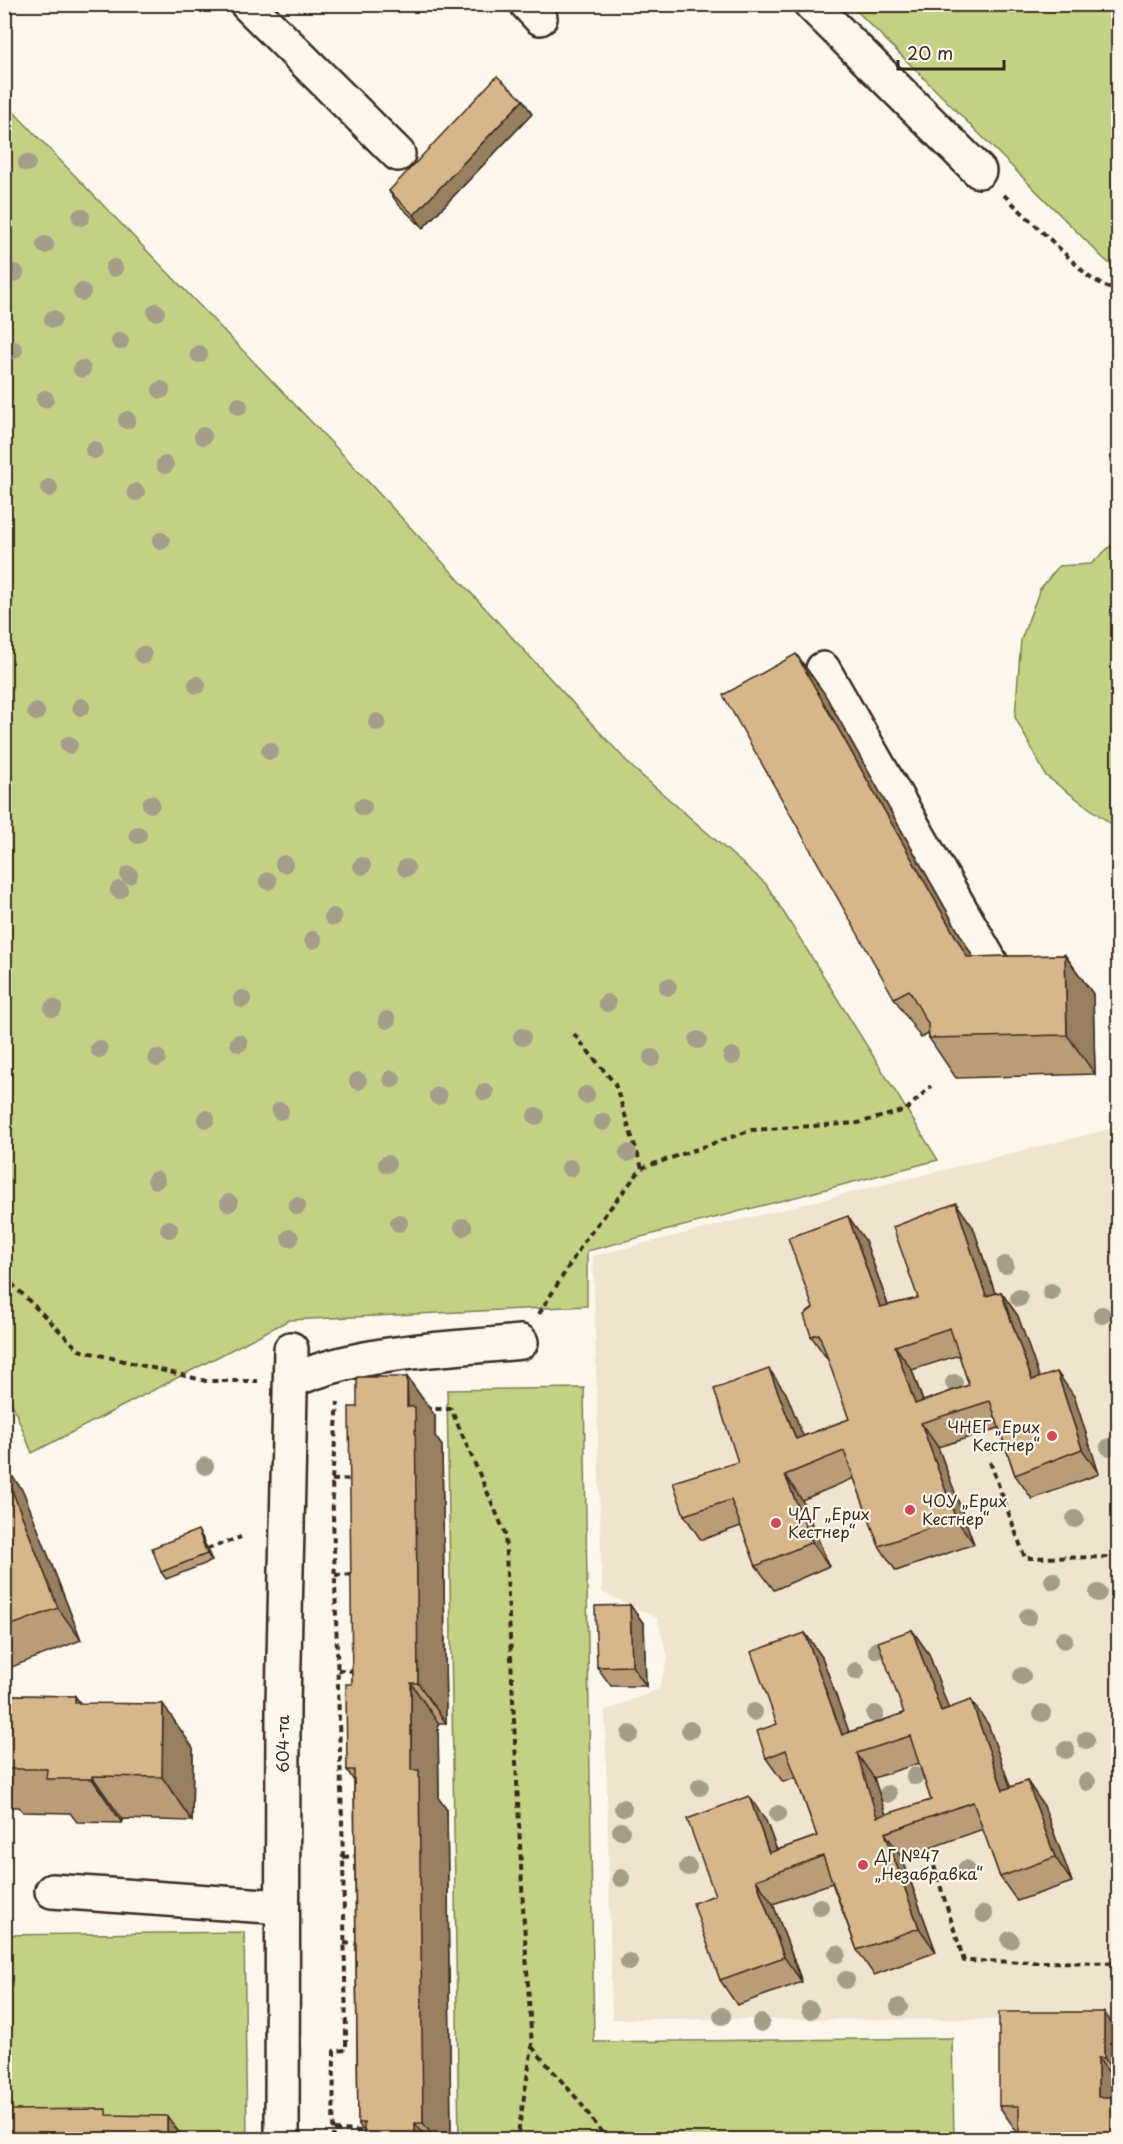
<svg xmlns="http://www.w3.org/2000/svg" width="1123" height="2144" viewBox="0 0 1123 2144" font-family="'Playpen Sans',sans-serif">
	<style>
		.built { fill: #f0e4cf }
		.green { fill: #c3d185; stroke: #7f7e52; stroke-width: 1.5 }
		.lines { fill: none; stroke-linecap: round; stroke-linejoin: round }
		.minor-casing { stroke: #3b2a1e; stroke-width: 38 }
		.path { stroke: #3b2a1e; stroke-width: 4; stroke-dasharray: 6 4.5; stroke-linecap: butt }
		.minor { stroke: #fbf7ec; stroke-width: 33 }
		.tree { fill: #a49d89 }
		.wall { fill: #ba9d78; stroke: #3b2a1e; stroke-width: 1.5; fill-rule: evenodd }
		.shaded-wall { fill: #977f61; stroke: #3b2a1e; stroke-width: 1.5 }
		.building { fill: #d8b68b; stroke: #3b2a1e; stroke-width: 1.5; fill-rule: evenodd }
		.poi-dot { fill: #d1495b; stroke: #fbf7ec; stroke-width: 2 }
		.labels { text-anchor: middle; stroke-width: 4.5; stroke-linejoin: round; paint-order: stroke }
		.poi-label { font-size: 16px; fill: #3b2a1e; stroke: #fbf7ec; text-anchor: start }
		.street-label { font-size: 16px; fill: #3b2a1e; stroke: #fbf7ec }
	</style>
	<rect width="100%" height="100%" fill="#fbf7ec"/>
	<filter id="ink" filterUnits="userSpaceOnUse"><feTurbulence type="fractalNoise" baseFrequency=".0167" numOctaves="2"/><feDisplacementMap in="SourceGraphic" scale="12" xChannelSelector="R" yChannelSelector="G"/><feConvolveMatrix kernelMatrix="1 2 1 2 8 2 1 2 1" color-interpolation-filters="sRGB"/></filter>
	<g filter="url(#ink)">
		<!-- built -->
		<polygon class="built" points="1118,1127 1118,2020 612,2019 605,1711 659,1689 668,1658 657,1618 602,1592 593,1256"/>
		<!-- green -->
		<g class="green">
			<polygon points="851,5 1118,5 1118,271 1103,258"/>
			<polygon points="7,105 348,460 632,767 766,884 938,1160 587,1251 587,1306 289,1320 32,1453 4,1383 4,106"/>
			<polygon points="1118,539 1118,829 1046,776 1015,717 1021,640 1040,589 1059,566 1091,564"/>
			<polygon points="584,1388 594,2042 952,2038 954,2139 459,2139 447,1390"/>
			<polygon points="244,1932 247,2139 5,2139 4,1935"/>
		</g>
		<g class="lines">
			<defs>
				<g id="minor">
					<polyline points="247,4 398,154"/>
					<polyline points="527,4 540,18"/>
					<polyline points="811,4 979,171"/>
					<polyline points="823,669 1003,984"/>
					<path d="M 291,1381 C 363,1350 444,1350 521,1342"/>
					<polyline points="52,1891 282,1907"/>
					<polyline points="282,2140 283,1704 291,1349"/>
				</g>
			</defs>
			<!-- minor casing -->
			<use href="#minor" class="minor-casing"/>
			<!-- path -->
			<g class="path">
				<polyline points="1004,195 1089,277 1118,293"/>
				<polyline points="574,1034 615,1084 642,1168"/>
				<polyline points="4,1276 79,1350 206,1381 258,1381"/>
				<polyline points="539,1314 585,1240 642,1168 752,1130 858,1123 906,1110 931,1086"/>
				<polyline points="425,1409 451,1409 505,1533 523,1907 532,2047 517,2140"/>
				<polyline points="990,1462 1025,1558 1118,1557"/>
				<polyline points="332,1480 353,1479"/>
				<polyline points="207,1549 241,1537"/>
				<polyline points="335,1575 354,1574"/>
				<polyline points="338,1670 355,1671"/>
				<polyline points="343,1857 357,1856"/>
				<polyline points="934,1866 964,1961 1118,1963"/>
				<polyline points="344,1943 359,1944"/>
				<polyline points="532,2047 579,2101 607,2140"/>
				<polyline points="334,2130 366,2131"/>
				<polyline points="333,2140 334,2051 346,2050 346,2036 343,1857 332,1480 338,1402"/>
			</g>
			<!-- minor -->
			<use href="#minor" class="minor"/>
		</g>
		<!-- trees -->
		<g class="tree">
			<circle cx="27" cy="163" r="9"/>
			<circle cx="81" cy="217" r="9"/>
			<circle cx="45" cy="245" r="9"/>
			<circle cx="114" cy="268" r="9"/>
			<circle cx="15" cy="273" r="9"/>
			<circle cx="82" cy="292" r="9"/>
			<circle cx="156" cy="312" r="9"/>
			<circle cx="53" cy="319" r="9"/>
			<circle cx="120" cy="341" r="9"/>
			<circle cx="14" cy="350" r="9"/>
			<circle cx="199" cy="354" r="9"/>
			<circle cx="82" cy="369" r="9"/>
			<circle cx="161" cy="390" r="9"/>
			<circle cx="45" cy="399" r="9"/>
			<circle cx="239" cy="406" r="9"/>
			<circle cx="127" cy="420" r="9"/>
			<circle cx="203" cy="436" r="9"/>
			<circle cx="94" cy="450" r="9"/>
			<circle cx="165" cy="465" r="9"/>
			<circle cx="49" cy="488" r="9"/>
			<circle cx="136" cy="492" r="9"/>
			<circle cx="161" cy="541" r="9"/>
			<circle cx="143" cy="655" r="9"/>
			<circle cx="197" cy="685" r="9"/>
			<circle cx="81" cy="707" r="9"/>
			<circle cx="36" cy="712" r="9"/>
			<circle cx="377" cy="722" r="9"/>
			<circle cx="69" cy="745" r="9"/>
			<circle cx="270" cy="751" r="9"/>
			<circle cx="151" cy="804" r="9"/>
			<circle cx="363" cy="807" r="9"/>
			<circle cx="138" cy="835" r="9"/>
			<circle cx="284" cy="864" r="9"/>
			<circle cx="362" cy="866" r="9"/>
			<circle cx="406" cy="868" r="9"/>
			<circle cx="129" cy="875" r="9"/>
			<circle cx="268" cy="881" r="9"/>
			<circle cx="119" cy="890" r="9"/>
			<circle cx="333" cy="917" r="9"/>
			<circle cx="313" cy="940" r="9"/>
			<circle cx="668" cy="987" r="9"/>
			<circle cx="242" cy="999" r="9"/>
			<circle cx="607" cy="1003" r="9"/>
			<circle cx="53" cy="1008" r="9"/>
			<circle cx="387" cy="1020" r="9"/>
			<circle cx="522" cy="1037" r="9"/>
			<circle cx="698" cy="1040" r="9"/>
			<circle cx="239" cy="1043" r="9"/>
			<circle cx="99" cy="1049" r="9"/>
			<circle cx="732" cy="1056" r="9"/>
			<circle cx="157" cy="1058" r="9"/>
			<circle cx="652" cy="1058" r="9"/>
			<circle cx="392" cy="1079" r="9"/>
			<circle cx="358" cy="1081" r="9"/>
			<circle cx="485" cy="1092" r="9"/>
			<circle cx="586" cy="1095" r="9"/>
			<circle cx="438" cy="1096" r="9"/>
			<circle cx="280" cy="1111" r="9"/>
			<circle cx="536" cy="1116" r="9"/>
			<circle cx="206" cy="1119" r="9"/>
			<circle cx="603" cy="1122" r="9"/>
			<circle cx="628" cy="1153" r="9"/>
			<circle cx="387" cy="1164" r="9"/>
			<circle cx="570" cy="1168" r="9"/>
			<circle cx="156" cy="1180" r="9"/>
			<circle cx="229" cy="1203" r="9"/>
			<circle cx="297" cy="1206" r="9"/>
			<circle cx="399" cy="1223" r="9"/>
			<circle cx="463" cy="1227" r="9"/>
			<circle cx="169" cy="1229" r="9"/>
			<circle cx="290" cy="1238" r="9"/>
			<circle cx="1005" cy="1265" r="9"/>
			<circle cx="1051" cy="1292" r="9"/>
			<circle cx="1019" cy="1298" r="9"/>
			<circle cx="1102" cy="1315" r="9"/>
			<circle cx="954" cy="1383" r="9"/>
			<circle cx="1109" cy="1447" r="9"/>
			<circle cx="205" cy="1466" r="9"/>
			<circle cx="1075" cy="1519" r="9"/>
			<circle cx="1053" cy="1581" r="9"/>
			<circle cx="1098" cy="1593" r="9"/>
			<circle cx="1028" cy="1617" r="9"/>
			<circle cx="1064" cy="1640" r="9"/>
			<circle cx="877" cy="1650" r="9"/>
			<circle cx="856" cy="1671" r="9"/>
			<circle cx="1022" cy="1676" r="9"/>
			<circle cx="754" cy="1712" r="9"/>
			<circle cx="1042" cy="1713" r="9"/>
			<circle cx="875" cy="1714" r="9"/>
			<circle cx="690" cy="1730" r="9"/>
			<circle cx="630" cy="1734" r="9"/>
			<circle cx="1086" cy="1740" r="9"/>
			<circle cx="1066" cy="1750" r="9"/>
			<circle cx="915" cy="1776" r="9"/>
			<circle cx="1087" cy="1782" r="9"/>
			<circle cx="700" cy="1787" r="9"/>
			<circle cx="888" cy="1794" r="9"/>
			<circle cx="623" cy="1808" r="9"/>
			<circle cx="778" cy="1814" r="9"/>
			<circle cx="621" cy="1831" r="9"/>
			<circle cx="688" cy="1867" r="9"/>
			<circle cx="966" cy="1869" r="9"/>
			<circle cx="621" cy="1878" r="9"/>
			<circle cx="820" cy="1907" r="9"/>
			<circle cx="984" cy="1914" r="9"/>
			<circle cx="1010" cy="1940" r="9"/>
			<circle cx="837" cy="1954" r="9"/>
			<circle cx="629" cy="1962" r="9"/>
			<circle cx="846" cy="1980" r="9"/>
			<circle cx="899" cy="2007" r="9"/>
			<circle cx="810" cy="2010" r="9"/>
			<circle cx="722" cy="2016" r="9"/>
			<circle cx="761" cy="2023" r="9"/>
		</g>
		<!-- wall -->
		<g class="wall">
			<polygon points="532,114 423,228 398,204 389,191"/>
			<polygon points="796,654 824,693 973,957 1065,955 1093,994 1095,1074 956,1078 929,1038 928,1034 921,1038 894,998"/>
			<path d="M 973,1227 L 995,1293 L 1001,1292 L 1018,1316 L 1039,1378 L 1074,1396 L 1099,1474 L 1032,1499 L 1015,1475 L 999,1428 L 938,1447 L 974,1544 L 896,1571 L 879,1546 L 854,1478 L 802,1500 L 829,1566 L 774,1590 L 756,1566 L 741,1526 L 701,1540 L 684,1515 L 738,1462 L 786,1393 L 803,1436 L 849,1419 L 829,1360 L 828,1360 L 811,1336 L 813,1308 L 865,1240 L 888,1305 L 918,1298 ZM 959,1355 L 969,1385 L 923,1401 L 912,1370 Z"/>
			<polygon points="407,1377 435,1416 435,1436 442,1446 446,1723 438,1723 439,1799 447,1810 451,2139 364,2139 364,2132 358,2123 354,1781 347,1770 352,1684 357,1407"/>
			<polygon points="4,1465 23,1491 81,1640 4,1670"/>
			<polygon points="202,1537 212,1561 166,1579 161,1572"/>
			<polygon points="630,1605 644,1624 646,1686 611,1686 597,1667"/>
			<path d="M 912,1630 L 929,1654 L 948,1708 L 988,1724 L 1010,1787 L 1027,1781 L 1044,1806 L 1072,1882 L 1017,1901 L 1000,1877 L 983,1829 L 902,1858 L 936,1952 L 874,1975 L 857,1950 L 832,1883 L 773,1904 L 802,1982 L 737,2005 L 720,1980 L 715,1895 L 766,1821 L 777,1850 L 817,1836 L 796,1778 L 783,1782 L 766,1758 L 805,1633 L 822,1657 L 849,1732 L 904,1713 ZM 919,1763 L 931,1800 L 886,1815 L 874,1778 Z"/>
			<polygon points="4,1695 75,1696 80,1703 193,1748 192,1821 122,1819 122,1823 77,1822 70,1813 23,1812 19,1807 4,1807"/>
			<polygon points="1104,2012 1119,2034 1119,2139 1019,2135 999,2106"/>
		</g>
		<!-- shaded-wall -->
		<g class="shaded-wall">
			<polygon points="523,100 532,114 423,228 414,215"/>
			<polygon points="796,654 824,693 995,997 967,957"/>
			<polygon points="1065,955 1093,994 1095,1074 1067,1035"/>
			<polygon points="956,1203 973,1227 1004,1320 986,1296"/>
			<polygon points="848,1216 865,1240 897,1331 880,1307"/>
			<polygon points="1001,1292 1018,1316 1049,1405 1032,1380"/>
			<polygon points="895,1346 912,1370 929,1420 915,1404"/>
			<polygon points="769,1369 786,1393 814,1463 796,1439"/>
			<polygon points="1057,1372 1074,1396 1099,1474 1082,1449"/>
			<polygon points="407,1377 435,1416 435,1436 442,1446 446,1723 418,1683"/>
			<polygon points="921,1423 938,1447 974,1544 956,1519"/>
			<polygon points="4,1465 23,1491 81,1640 58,1608 4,1470"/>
			<polygon points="785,1475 802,1500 829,1566 812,1542"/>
			<polygon points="198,1530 202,1537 212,1561 207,1554"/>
			<polygon points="630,1605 644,1624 646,1686 632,1666"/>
			<polygon points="912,1630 929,1654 958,1735 941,1711"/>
			<polygon points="805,1633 822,1657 857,1754 874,1778 891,1831 877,1817 842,1735"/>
			<polygon points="411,1683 438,1723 439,1799 447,1810 451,2139 435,2139 423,2123 411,1770"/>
			<polygon points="75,1696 106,1740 75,1703"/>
			<polygon points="971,1700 988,1724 1020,1814 1003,1790"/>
			<polygon points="163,1704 193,1748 192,1821 162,1777"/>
			<polygon points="92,1776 122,1819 122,1823 92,1779"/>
			<polygon points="1027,1781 1044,1806 1072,1882 1055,1857"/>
			<polygon points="749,1796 766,1821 784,1870 769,1853"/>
			<polygon points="885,1833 902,1858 936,1952 919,1928"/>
			<polygon points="756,1880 773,1904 802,1982 784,1957"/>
			<polygon points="1104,2012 1119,2034 1119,2079 1104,2058"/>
			<polygon points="1098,2058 1119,2086 1119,2139 1116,2139 1098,2097"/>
			<polygon points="167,2116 184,2139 167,2139"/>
			<polygon points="415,2123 427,2139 415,2139"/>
		</g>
		<!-- building -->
		<g class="building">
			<polygon points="497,76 523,100 414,215 389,191"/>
			<polygon points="796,654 967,957 1065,955 1067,1035 929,1038 928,1024 909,990 894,998 723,695"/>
			<path d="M 956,1203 L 986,1296 L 1001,1292 L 1032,1380 L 1057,1372 L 1082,1449 L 1015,1475 L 990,1401 L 921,1423 L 956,1519 L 879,1546 L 844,1451 L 785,1475 L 812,1542 L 756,1566 L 731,1500 L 684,1515 L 673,1482 L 738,1462 L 714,1389 L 769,1369 L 796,1439 L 849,1419 L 819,1334 L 811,1336 L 804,1315 L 813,1308 L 788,1238 L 848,1216 L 880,1307 L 918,1298 L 893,1227 ZM 950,1328 L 969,1385 L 915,1404 L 895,1346 Z"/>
			<polygon points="357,1377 407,1377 407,1407 415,1407 418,1683 411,1683 411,1770 419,1770 423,2123 415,2123 415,2139 364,2139 364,2123 358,2123 354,1770 347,1770 346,1684 352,1684 349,1407 357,1407"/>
			<polygon points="4,1470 58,1608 4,1628"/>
			<polygon points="198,1530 207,1554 161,1572 152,1548"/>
			<polygon points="630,1605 632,1666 597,1667 595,1606"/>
			<path d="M 912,1630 L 941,1711 L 971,1700 L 1003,1790 L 1027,1781 L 1055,1857 L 1000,1877 L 973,1802 L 885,1833 L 919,1928 L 857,1950 L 823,1856 L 756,1880 L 784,1957 L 720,1980 L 693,1903 L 715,1895 L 687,1819 L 749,1796 L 769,1853 L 817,1836 L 786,1750 L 766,1758 L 757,1731 L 777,1724 L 751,1652 L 805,1633 L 842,1735 L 904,1713 L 878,1642 ZM 910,1736 L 931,1800 L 877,1817 L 857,1753 Z"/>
			<polygon points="4,1695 75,1696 75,1703 163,1704 162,1777 92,1776 92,1779 46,1779 47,1769 4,1769"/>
			<polygon points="999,2012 1104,2012 1104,2058 1098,2058 1098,2097 1116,2097 1116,2139 1019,2139 1019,2106 999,2106"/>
			<polygon points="106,2109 106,2115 167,2116 167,2139 4,2139 4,2114 9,2114 9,2110"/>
		</g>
	</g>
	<!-- markers -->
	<g class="poi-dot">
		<circle cx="1052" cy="1436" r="6"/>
		<circle cx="910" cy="1510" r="6"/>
		<circle cx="776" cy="1523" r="6"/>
		<circle cx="863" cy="1865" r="6"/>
	</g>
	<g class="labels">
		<!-- poi labels -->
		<g class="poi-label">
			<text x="1040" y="1433" text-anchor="end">ЧНЕГ „Ерих<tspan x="1040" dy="18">Кестнер“</tspan></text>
			<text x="922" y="1507">ЧОУ „Ерих<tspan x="922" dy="18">Кестнер“</tspan></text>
			<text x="788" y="1520">ЧДГ „Ерих<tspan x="788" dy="18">Кестнер“</tspan></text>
			<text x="875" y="1862">ДГ №47<tspan x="875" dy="18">„Незабравка“</tspan></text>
		</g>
		<!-- street labels -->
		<g class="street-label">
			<text transform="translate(283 1744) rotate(-90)" y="6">604-та</text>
		</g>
	</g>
	<!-- margin -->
	<rect width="1123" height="2144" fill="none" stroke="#fbf7ec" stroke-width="24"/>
	<rect x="12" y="12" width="1099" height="2120" fill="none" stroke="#3b2a1e" stroke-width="2" filter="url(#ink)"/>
	<!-- scale -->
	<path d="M898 60v9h106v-9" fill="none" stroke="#3b2a1e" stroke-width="3"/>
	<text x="907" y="60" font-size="18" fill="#3b2a1e" stroke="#fbf7ec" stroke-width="4.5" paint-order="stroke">20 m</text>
</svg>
